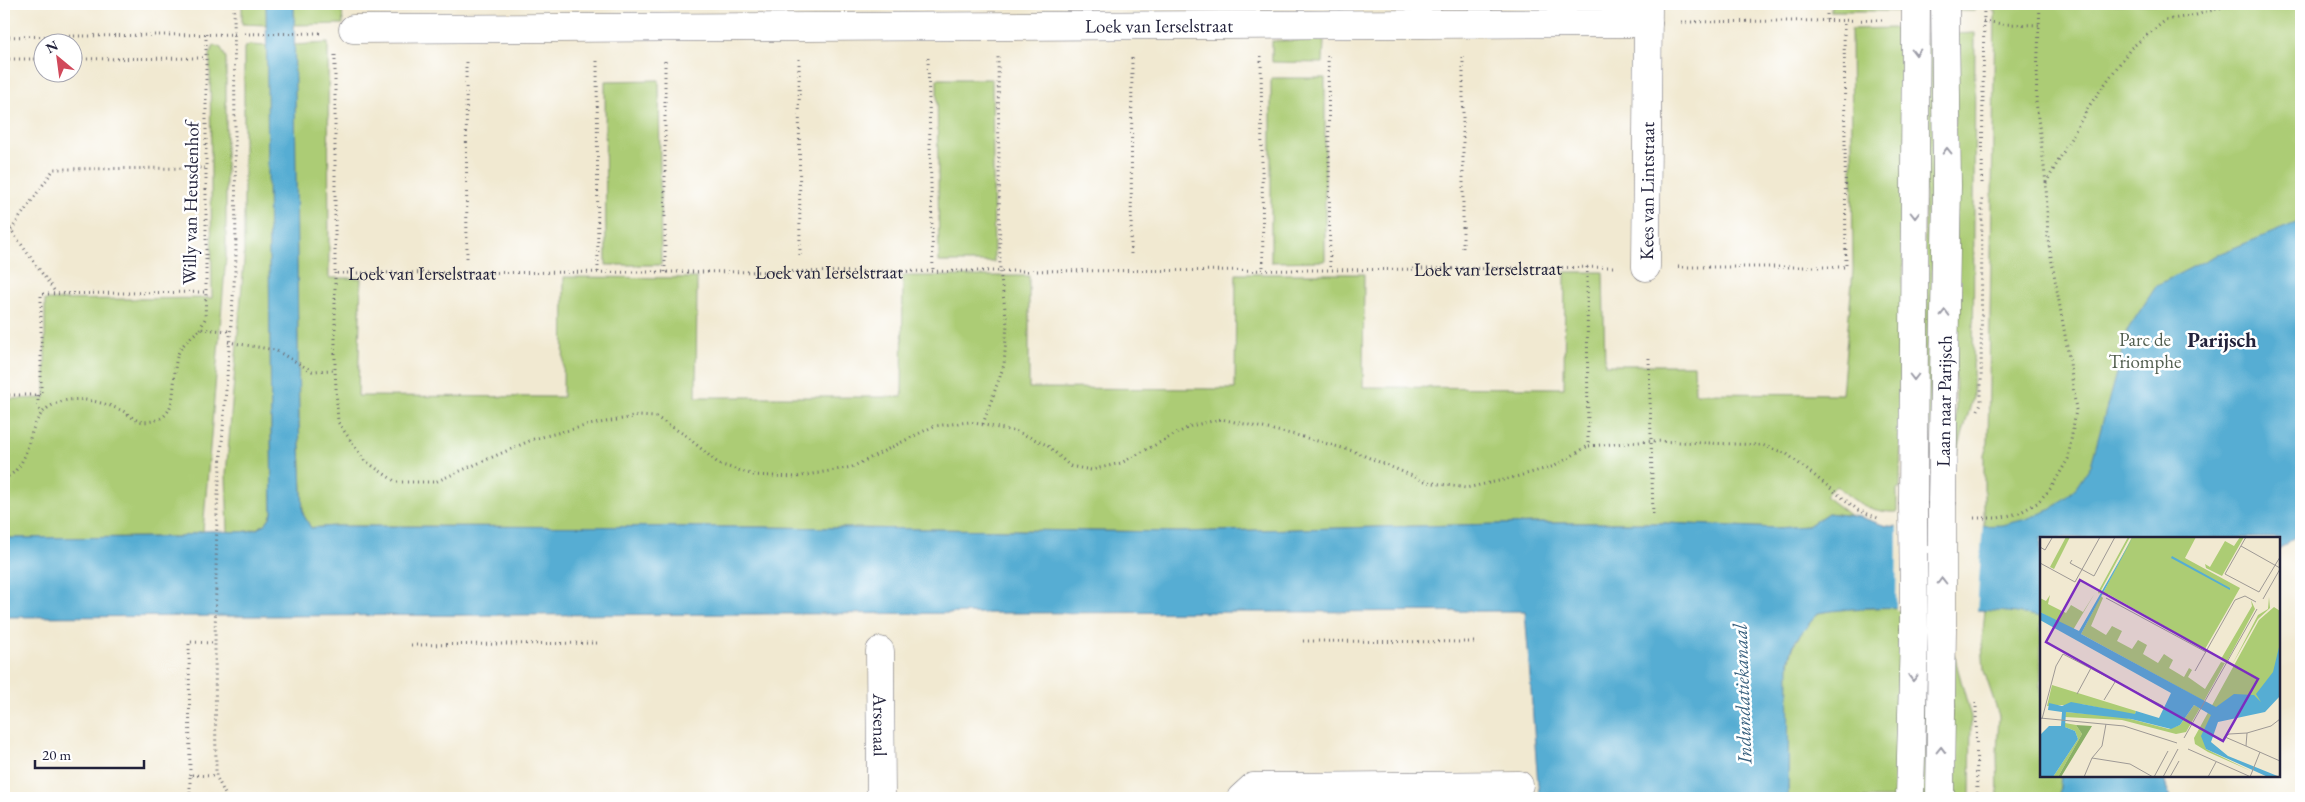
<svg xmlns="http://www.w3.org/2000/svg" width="2305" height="802" viewBox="0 0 2305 802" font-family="'EB Garamond',serif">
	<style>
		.green { fill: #accc74; stroke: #677758 }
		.water { fill: #56add3; stroke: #3c6887 }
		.pier { fill: #f1e9d1 }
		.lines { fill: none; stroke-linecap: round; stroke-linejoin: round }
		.minor-casing { stroke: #6a6870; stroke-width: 29 }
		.tertiary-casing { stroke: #6a6870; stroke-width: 29 }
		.path { stroke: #6a6870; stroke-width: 3; stroke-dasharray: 1 4; stroke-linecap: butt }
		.minor { stroke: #fff; stroke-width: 28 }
		.tertiary { stroke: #fff; stroke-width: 28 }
		.tertiary-bridge-casing { stroke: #6a6870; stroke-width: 29; stroke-linecap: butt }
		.tertiary-bridge { stroke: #fff; stroke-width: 28 }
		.oneway { stroke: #9c9ca7 }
		.labels { text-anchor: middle; stroke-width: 5; stroke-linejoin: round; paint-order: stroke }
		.street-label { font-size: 19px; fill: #22223b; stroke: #fff }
		.park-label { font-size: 19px; fill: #525e4f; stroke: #fff }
		.water-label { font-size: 20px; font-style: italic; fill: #39617f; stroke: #fff }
		.quarter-label { font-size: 21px; font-weight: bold; fill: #22223b; stroke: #fff }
		.inset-road { fill: none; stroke: #9e9995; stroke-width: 1 }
		.view { fill: #7b2cbf; fill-opacity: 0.15; stroke: #7b2cbf; stroke-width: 2.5 }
		.inset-edge { fill: none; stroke: #22223b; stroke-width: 2.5 }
	</style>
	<rect width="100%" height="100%" fill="#fff"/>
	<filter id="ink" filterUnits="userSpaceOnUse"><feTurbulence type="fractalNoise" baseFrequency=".02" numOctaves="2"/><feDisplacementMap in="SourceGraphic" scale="10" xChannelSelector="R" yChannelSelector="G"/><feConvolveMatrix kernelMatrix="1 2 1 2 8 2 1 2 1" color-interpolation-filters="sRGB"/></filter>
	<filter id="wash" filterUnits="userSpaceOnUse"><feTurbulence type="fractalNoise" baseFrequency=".0096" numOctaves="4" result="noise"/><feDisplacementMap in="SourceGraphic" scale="20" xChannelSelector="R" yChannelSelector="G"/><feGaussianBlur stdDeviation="1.12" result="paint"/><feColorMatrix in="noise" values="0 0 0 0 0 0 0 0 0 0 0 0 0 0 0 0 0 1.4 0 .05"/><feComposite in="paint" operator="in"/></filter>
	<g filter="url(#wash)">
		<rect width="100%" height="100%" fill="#f1e9d1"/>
		<!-- green -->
		<g class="green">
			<polygon points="242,4 266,4 267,25 242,24"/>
			<polygon points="294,4 352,4 352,9 342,9 343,24 294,25"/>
			<rect x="1831" y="4" width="76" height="7"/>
			<rect x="1954" y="4" width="21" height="7"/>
			<polygon points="1992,4 2301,4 2301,485 2041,538 2025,613 2041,617 2041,776 2061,776 2059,798 1998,798 1997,753 1999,716 1984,671 1982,643 1985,610 1986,526 1984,526 1984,454 1988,443 1995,11 1992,11"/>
			<path d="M 1896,28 L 1897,33 L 1907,33 L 1900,489 L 1897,489 L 1897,512 C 1871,513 1854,502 1836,485 L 1825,496 L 1851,516 L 1828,513 L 1808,526 L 1776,528 L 1666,523 L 1539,523 L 1178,532 L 761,527 L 335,526 L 311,528 L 303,514 L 299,424 L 294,45 L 328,43 L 329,278 L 361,278 L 358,396 L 563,397 L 564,277 L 697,278 L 696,397 L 902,397 L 903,276 L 1029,276 L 1029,388 L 1235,389 L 1236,274 L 1364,274 L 1363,387 L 1564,388 L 1565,272 L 1603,272 L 1605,365 L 1694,365 L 1695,393 L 1842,394 L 1853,270 L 1851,29 Z"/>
			<polygon points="1975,33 1973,397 1956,457 1954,34"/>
			<polygon points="1926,34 1934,34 1931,458 1923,459"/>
			<polygon points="1324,40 1323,63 1272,62 1272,41"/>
			<polygon points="213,45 221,48 226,58 226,257 203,531 181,537 4,538 4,399 45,398 45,300 212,298 210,55"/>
			<path d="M 249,45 L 267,46 L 272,513 C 264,532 245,532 228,532 L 226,475 L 244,261 L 244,48 Z"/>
			<polygon points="1271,78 1325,78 1325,261 1271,262"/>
			<polygon points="937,79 992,79 994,262 939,262"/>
			<polygon points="659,80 661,265 606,265 605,81"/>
			<path d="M 1900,607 L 1902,701 L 1901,798 L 1788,798 L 1788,676 C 1790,643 1798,637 1818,613 L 1842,609 Z"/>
			<polygon points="1921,655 1930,655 1929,798 1920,798"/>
			<polygon points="1954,655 1971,717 1970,798 1948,798"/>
		</g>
		<!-- water -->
		<g class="water">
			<path d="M 266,4 L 294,4 L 299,424 L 303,514 L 311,528 L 335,526 L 761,527 L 1178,532 L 1539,523 L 1666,523 L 1776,528 L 1808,526 L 1828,513 L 1860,517 L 1886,526 L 1931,528 L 2003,525 L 2026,519 L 2052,509 L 2075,489 L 2091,465 L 2128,329 L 2157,285 L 2216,255 L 2301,221 L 2301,533 L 2279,549 L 2279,538 L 2041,538 L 2041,617 C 2008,610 1975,610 1942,609 C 1900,607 1859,606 1818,613 L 1795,641 L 1789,659 L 1788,798 L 1539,798 L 1525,611 L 4,617 L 4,538 L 181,537 C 188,535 196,532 204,531 C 227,529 261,541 272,513 Z"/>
			<polygon points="2061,776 2163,776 2170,798 2059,798"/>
		</g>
		<!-- pier -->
		<polygon class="pier" points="1983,523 1977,612 1896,610 1897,524"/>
	</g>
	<g filter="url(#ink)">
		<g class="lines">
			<defs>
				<g id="minor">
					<path id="s2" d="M 353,29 L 1648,23"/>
					<path id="s3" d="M 1646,267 L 1648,5"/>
					<path id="s4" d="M 880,651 L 881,798"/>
					<polyline points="1241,798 1253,787 1519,785"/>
				</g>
				<g id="tertiary">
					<polyline points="1913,502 1916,4"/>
					<path id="s5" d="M 1942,502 L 1947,186 L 1945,4"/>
					<polyline points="1910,798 1914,630"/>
					<polyline points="1940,798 1942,629"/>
				</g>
			</defs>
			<!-- minor casing -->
			<use href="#minor" class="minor-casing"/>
			<!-- tertiary casing -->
			<use href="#tertiary" class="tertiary-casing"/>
			<!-- path -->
			<g class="path">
				<polyline points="1827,4 1827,20"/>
				<polyline points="1983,21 2003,24 2040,25"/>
				<polyline points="1681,22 1884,20"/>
				<polyline points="4,37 321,33"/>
				<path id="s1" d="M 335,55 L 335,273 L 1330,270 L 1614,267"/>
				<polyline points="1261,56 1263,270"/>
				<polyline points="1328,56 1330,270"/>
				<polyline points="1463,57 1463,252"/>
				<polyline points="928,58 933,271"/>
				<polyline points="4,59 42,59"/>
				<polyline points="72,59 205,58"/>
				<polyline points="799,59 800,258"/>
				<polyline points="597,61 598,272"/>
				<polyline points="665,61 665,272"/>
				<polyline points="466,62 467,260"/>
				<polyline points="1982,183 1984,4"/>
				<polyline points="2046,183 2089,106 2131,48 2166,20 2196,15 2233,4"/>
				<polyline points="4,220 56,293"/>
				<polyline points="11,230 54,169 205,168"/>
				<polyline points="1131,254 1132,57"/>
				<polyline points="1587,267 1588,446 1652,441 1762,445 1787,454 1858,510 1880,519"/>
				<polyline points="1678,267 1846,267 1844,20"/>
				<polyline points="335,273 335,370 338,422 364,460 396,482 435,482 534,439 589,425 639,416 656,417 685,435 719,464 754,475 796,477 852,467 934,426 970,422 1018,432 1047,445 1070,466 1091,470 1121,463 1191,426 1221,419 1296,435 1353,451 1427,482 1466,488 1508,479 1555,466 1588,446"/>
				<polyline points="200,329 205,319 206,292"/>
				<polyline points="228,342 275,350 312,371 335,370"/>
				<polyline points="1649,358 1653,516"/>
				<polyline points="4,395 41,395 41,294 206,292 206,34"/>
				<polyline points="38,395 38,408 42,414"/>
				<polyline points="1978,410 1981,403 1982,197"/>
				<polyline points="983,424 1004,365 1007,324 1000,271 998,57"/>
				<path d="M 4,479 C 8,476 13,474 16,470 C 32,453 27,422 49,407 C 71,393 101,401 123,411 C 128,414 133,419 139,421 C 146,423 155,421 161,418 C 179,408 171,373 178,354 C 182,344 192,336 200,329 L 229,331"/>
				<polyline points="1974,518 1998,518 2019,513 2037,503 2051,488 2068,459 2076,410 2070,363 2048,240 2046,183 2036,101 2040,4"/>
				<polyline points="1303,641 1475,642"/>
				<polyline points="411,645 598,643"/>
				<polyline points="1976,702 1977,798"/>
				<polyline points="190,775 189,642 215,643"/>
				<polyline points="190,798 190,775 216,776"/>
				<polyline points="227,798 216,776 215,643 217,508 236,258 234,4"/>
			</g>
			<!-- minor -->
			<use href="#minor" class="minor"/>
			<!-- tertiary -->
			<use href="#tertiary" class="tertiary"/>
			<defs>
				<g id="tertiary-bridge">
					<polyline points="1913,502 1914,630"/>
					<polyline points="1942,629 1942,502"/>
				</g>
			</defs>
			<!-- tertiary-bridge casing -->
			<use href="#tertiary-bridge" class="tertiary-bridge-casing"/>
			<!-- tertiary-bridge -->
			<use href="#tertiary-bridge" class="tertiary-bridge"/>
		</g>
		<!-- one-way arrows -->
		<defs><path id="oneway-chevron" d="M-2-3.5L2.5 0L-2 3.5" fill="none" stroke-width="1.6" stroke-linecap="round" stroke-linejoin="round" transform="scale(1.25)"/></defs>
		<g class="oneway">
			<use href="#oneway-chevron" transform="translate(1916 52) rotate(90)"/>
			<use href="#oneway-chevron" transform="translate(1947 151) rotate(-91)"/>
			<use href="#oneway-chevron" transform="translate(1915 215) rotate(90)"/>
			<use href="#oneway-chevron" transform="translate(1945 313) rotate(-89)"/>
			<use href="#oneway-chevron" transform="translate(1914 377) rotate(90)"/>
			<use href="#oneway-chevron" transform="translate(1942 581) rotate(-90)"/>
			<use href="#oneway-chevron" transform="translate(1913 678) rotate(91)"/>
			<use href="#oneway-chevron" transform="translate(1941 750) rotate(-89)"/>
		</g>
	</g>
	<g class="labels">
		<!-- street labels -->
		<g class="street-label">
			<text dy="7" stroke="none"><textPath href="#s2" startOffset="806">Loek van Ierselstraat</textPath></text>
			<text dy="7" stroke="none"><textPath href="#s3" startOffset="76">Kees van Lintstraat</textPath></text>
			<text transform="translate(190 203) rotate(-89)" y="7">Willy van Heusdenhof</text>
			<text dy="7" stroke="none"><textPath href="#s1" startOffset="1371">Loek van Ierselstraat</textPath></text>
			<text dy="7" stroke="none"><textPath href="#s1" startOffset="712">Loek van Ierselstraat</textPath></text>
			<text dy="7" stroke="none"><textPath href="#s1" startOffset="305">Loek van Ierselstraat</textPath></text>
			<text dy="7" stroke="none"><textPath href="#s5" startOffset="101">Laan naar Parijsch</textPath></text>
			<text dy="7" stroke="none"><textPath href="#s4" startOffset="74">Arsenaal</textPath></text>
		</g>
		<!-- park labels -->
		<g class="park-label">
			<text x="2145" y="346">Parc de<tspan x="2145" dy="22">Triomphe</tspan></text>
		</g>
		<!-- water labels -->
		<g class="water-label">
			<text transform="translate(1742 694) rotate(-92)" y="7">Indundatiekanaal</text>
		</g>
		<!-- quarter labels -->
		<g class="quarter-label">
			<text x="2222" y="347">Parijsch</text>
		</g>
	</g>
	<!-- overview -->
	<g transform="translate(2040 537)">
		<rect width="240" height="240" fill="#f1e9d1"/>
		<path d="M 26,0 L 30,0 L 14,32 L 10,30 ZM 88,0 L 90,0 L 59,57 L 58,55 ZM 92,0 L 156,0 L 145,21 L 200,51 L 165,112 L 68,57 L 62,58 ZM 200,0 L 204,0 L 182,39 L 166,31 L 165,27 L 170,30 L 185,4 L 194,9 ZM 55,56 L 33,93 L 0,75 L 0,61 L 6,64 L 10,58 L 8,67 L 26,76 L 31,68 L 43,75 ZM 61,59 L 63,61 L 51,89 L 66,98 L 72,89 L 82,94 L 77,104 L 92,112 L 98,103 L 107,108 L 103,117 L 118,126 L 124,117 L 133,123 L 129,131 L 144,140 L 149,131 L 152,133 L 148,140 L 165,152 L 181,125 L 185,126 L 164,164 L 41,97 ZM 229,60 L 230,71 L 218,82 L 192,128 L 218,78 L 228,72 ZM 211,63 L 215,72 L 186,126 L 181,122 L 212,69 ZM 234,70 L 240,74 L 240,154 L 232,164 L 171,180 L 163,195 L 166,212 L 211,234 L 168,215 L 155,207 L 154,201 L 219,83 ZM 12,148 L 96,174 L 95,178 L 41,167 L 7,169 ZM 154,168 L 160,171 L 146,195 L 136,197 L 82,183 L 25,180 L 26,175 L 83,180 L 129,192 L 140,188 ZM 25,186 L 36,188 L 42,197 L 18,240 L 13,240 L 38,202 L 35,194 L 25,190 Z" fill="#accc74"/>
		<path d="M 36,188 L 52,189 L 21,240 L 18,240 L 42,197 Z" fill="#89b066"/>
		<path d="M 93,0 L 41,97 L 176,170 L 194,157 L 214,158 L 221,165 L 216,157 L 233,135 L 240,106 L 240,159 L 225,175 L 178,185 L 171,205 L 188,219 L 240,240 L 228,240 L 166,212 L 161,199 L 171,178 L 154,168 L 140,188 L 131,192 L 91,182 L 26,175 L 25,190 L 35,194 L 38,202 L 13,240 L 0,240 L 0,198 L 9,189 L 21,189 L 22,175 L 8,173 L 9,166 L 22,169 L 31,165 L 95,177 L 96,174 L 119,181 L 131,156 L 0,83 L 0,75 L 39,94 ZM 132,19 L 190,51 L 190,53 L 131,21 Z" fill="#56add3"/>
		<path class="inset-road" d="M 206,0 L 185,37 L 219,55 L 240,20M 201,9 L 240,31M 0,10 L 5,13 L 12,1M 32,23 L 30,26 L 54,39 L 75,0M 0,26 L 35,45 L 60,0M 66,61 L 166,115M 223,62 L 240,32M 155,134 L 195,63 L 205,59 L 216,65M 37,157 L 51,131M 64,163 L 75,145M 0,181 L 84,189 L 137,206M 2,182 L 16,129 L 23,117 L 123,169M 240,182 L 231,189 L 207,196 L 206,209 L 240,224M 144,201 L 217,72M 206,209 L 185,200 L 189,197 L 207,196M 148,212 L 211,240M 52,221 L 90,227 L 113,240M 44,240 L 52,221 L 62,209 L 66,187M 114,240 L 128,214M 123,240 L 138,212M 130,240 L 139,224M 168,240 L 176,225M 210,240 L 220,215"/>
		<path class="view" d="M 40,43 L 218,142 L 183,204 L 6,105 Z"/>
		<rect width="240" height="240" class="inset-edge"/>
	</g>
	<!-- margin -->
	<rect width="2305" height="802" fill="none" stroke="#fff" stroke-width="20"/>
	<!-- north arrow -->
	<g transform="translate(58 58) rotate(331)"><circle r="24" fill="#ffffff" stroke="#a7a7b1"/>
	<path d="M0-4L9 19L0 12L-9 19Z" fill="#d1495b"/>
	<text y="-8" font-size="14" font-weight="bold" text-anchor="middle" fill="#22223b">N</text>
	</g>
	<!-- scale -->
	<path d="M35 760v8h109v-8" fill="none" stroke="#22223b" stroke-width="2.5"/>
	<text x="42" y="760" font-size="15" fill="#22223b" stroke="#ffffff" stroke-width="4" paint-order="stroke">20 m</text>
</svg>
